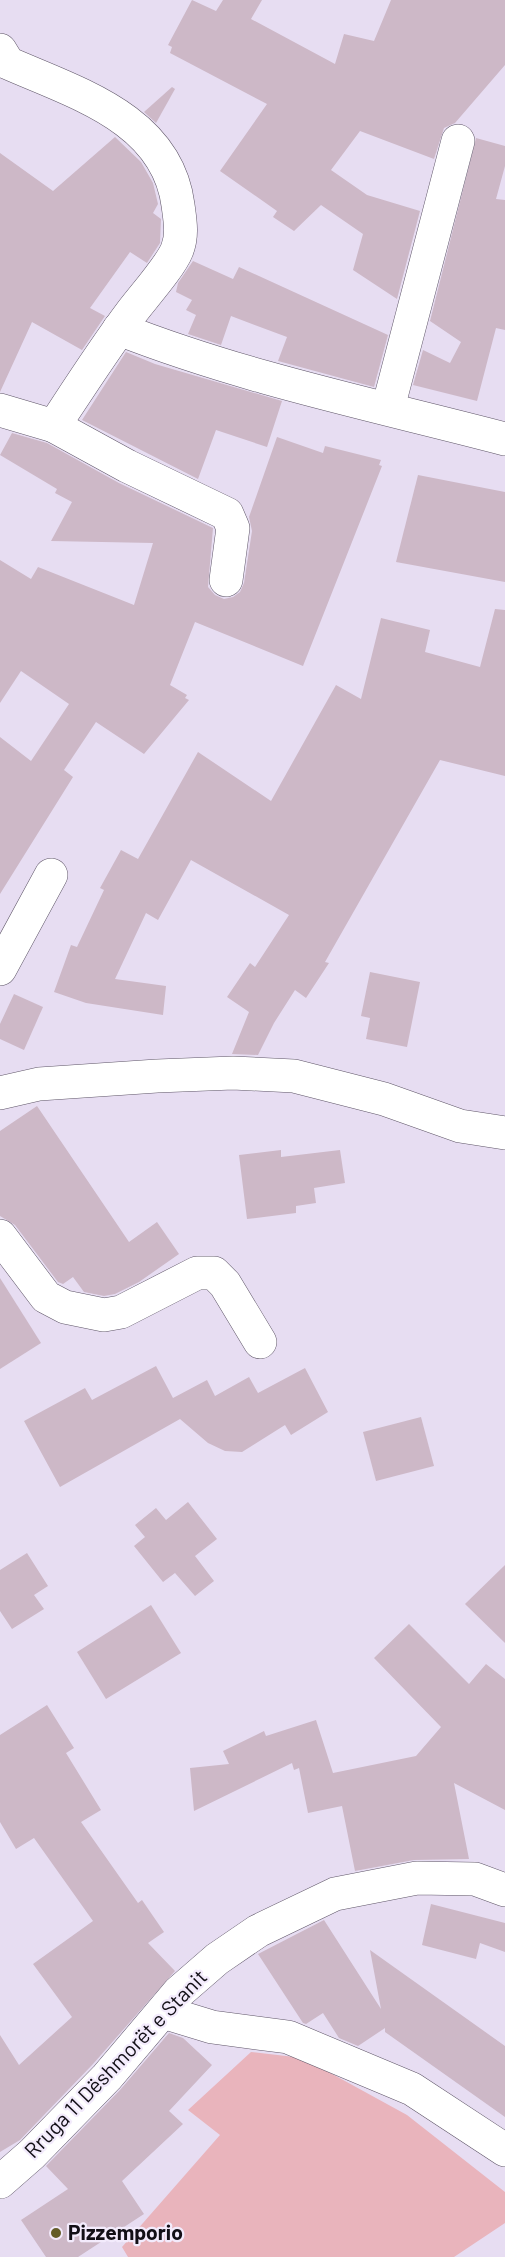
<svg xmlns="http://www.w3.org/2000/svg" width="505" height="2257" viewBox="0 0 505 2257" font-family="Barlow,sans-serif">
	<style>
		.green { fill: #e9b4bc }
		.building { fill: #cdb8c7 }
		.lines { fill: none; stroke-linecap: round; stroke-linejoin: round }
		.minor-casing { stroke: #5f5668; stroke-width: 34 }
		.minor { stroke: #fff; stroke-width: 33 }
		.poi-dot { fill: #645c28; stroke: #f3ebfc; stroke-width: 2 }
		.labels { text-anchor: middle; stroke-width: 4.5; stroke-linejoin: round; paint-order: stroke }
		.street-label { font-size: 21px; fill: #120f16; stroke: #f3ebfc }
		.poi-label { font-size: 21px; font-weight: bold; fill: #120f16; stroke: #f3ebfc; text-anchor: start }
	</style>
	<rect width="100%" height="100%" fill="#e7ddf2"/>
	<!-- green -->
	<polygon class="green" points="251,2052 303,2058 407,2115 505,2192 505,2223 454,2257 128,2257 122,2247 220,2135 188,2110"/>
	<!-- building -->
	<g class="building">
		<polygon points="192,0 216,11 223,0 262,0 251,19 335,64 344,34 374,41 391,0 505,0 505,65 455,123 444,128 434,159 360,131 331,170 367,195 420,211 397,299 353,270 363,234 321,205 294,231 273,217 277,211 220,171 267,104 170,53 172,47 168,45"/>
		<polygon points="172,87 175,89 156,123 144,112"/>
		<polygon points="115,137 141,162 153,183 158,204 153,213 161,219 160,243 147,263 130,252 90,308 105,316 82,350 32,322 0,392 0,153 53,191"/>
		<polygon points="476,138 505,146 505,166 496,199 505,200 505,330 496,328 477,401 413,385 423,350 450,363 461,342 430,321"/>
		<polygon points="193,261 233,279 239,267 388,335 374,387 278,361 287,337 231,316 221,345 188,334 196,315 186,310 192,300 176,292 178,283"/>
		<polygon points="126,352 155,364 282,401 267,447 216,430 198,479 82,420"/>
		<polygon points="12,433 47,443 119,483 213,528 208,587 215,595 224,599 233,597 240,592 244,583 252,531 249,517 277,437 323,453 325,446 381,460 379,465 382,466 303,666 195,622 170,685 187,695 185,698 189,700 144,754 96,722 64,770 73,777 0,894 0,737 31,761 69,704 21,671 0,703 0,560 31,579 38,567 134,605 153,543 51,541 72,502 55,493 57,489 0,455"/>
		<polygon points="418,475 505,492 505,582 396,562"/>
		<polygon points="495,609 505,610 505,776 440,760 325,962 329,963 306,998 295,990 274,1023 258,1055 232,1054 249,1012 227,997 250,963 255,967 289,915 191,860 158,920 146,913 115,979 166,986 163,1015 86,1003 54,992 71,945 77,947 104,890 100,888 121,850 138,859 198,752 271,801 336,685 361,699 381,618 430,630 425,652 480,667"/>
		<polygon points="370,972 420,982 407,1047 366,1039 370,1018 361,1016"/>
		<polygon points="14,994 43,1007 24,1050 0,1039 0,1024"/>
		<polygon points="37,1106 129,1242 157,1222 179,1254 139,1282 115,1294 104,1296 84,1292 73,1277 63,1284 58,1282 15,1225 0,1216 0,1131"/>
		<polygon points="281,1150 281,1157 340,1150 345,1183 314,1188 316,1203 296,1206 296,1213 247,1219 239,1155"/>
		<polygon points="0,1278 41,1343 0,1369"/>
		<polygon points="156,1366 173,1398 207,1380 215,1396 249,1377 258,1393 305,1368 328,1412 291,1435 285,1425 242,1452 225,1451 208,1443 180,1419 60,1487 24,1421 85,1388 92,1400"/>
		<polygon points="421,1417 434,1466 376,1481 363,1432"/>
		<polygon points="188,1502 217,1539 195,1556 214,1581 195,1596 175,1573 163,1582 134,1546 145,1537 135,1525 156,1508 166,1520"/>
		<polygon points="27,1553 48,1586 34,1595 44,1609 12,1629 0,1611 0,1570"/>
		<polygon points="505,1565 505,1643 465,1604"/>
		<polygon points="151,1605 181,1653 106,1699 77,1652"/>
		<polygon points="409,1624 469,1684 486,1664 505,1679 505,1810 454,1783 469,1859 414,1860 355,1871 342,1806 308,1813 299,1768 294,1770 292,1763 194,1811 190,1768 229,1764 223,1751 264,1731 266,1736 316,1720 333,1773 416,1756 441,1727 374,1658"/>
		<polygon points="47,1705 74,1748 66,1753 101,1810 81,1822 138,1903 142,1900 164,1932 148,1943 175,1971 93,2064 20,2140 0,2152 0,2035 19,2065 72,2017 33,1964 93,1921 34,1838 16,1849 0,1822 0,1735"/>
		<polygon points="431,1904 505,1923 505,1952 480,1943 476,1959 422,1945"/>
		<polygon points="324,1920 381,2009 370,1950 505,2046 505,2117 385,2032 385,2028 358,2046 339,2038 323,2013 306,2024 303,2023 258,1954"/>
		<polygon points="169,2033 183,2038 212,2065 169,2111 183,2124 122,2181 144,2214 78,2257 46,2257 21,2220 68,2189 46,2166 120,2090"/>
	</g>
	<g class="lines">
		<defs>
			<g id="minor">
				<path d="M 0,50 L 8,63 C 76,93 167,119 178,205 C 180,220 183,235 177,250 C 170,267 143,297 131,313 C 104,349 79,388 54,426"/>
				<path d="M 119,329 C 244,378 375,405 505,439"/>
				<polyline points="388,408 458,141"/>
				<polyline points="0,410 54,426 127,466 227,514 233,528 226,580"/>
				<polyline points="0,969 51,875"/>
				<polyline points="0,1093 39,1084 157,1076 233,1073 294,1076 384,1099 460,1126 505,1133"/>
				<polyline points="0,1236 46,1297 65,1307 104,1315 121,1312 197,1273 214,1273 225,1284 260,1342"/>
				<polyline points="163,2012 212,2027 288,2037 412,2089 505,2150"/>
				<polyline points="0,2182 32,2154 107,2077 179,1992 217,1959 258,1931 335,1894 417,1878 475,1879 505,1890"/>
			</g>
		</defs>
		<!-- minor casing -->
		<use href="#minor" class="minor-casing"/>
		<!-- minor -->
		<use href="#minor" class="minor"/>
	</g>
	<!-- markers -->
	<circle class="poi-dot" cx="56" cy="2233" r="6"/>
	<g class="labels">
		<!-- street labels -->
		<g class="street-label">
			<text transform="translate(116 2064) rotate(-46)" y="7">Rruga 11 Dëshmorët e Stanit</text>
		</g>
		<!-- poi labels -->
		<g class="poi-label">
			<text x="68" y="2240">Pizzemporio</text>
		</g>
	</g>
</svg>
